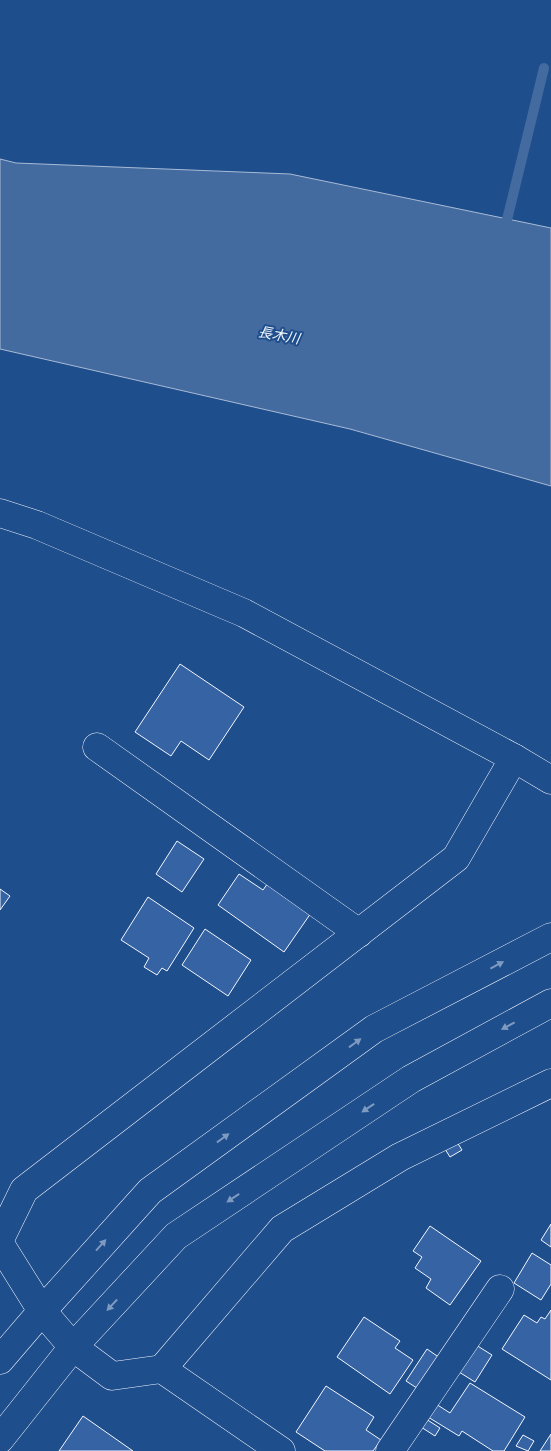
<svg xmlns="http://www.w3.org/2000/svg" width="551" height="1451" viewBox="0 0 551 1451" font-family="'Fira Sans','Noto Sans JP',sans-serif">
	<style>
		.water { fill: #446ba0; stroke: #a8bbd7 }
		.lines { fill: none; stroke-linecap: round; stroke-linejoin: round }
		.stream { stroke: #446ba0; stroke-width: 10 }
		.building { fill: #3563a3; stroke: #f2f6ff }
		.minor-casing { stroke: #f2f6ff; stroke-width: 29 }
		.minor { stroke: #1f4e8c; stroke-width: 28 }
		.oneway { fill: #7e9ac0 }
		.labels { text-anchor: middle; stroke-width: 4; stroke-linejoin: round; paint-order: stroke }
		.water-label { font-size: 14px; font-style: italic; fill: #f2f6ff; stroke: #1f4e8c }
	</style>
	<rect width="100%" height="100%" fill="#1f4e8c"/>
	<!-- water -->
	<polygon class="water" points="0,159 16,163 290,174 551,228 551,486 350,429 0,349"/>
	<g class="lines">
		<!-- stream -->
		<polyline class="stream" points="504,232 544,68"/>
	</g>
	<!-- building -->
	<g class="building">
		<polygon points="180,664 244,707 209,760 181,741 171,756 135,732"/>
		<polygon points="177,841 204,859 182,892 156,874"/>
		<polygon points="239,874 263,890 268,883 311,913 284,952 218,905"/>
		<polygon points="0,889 10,896 0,910"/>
		<polygon points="148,897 194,928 167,971 162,968 157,975 144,967 149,958 121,940"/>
		<polygon points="205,929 251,960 228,996 182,965"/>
		<polygon points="457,1142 462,1150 450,1157 445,1149"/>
		<polygon points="551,1224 551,1247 541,1240"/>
		<polygon points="430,1226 481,1261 450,1305 426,1288 431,1279 415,1268 422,1257 413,1251"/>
		<polygon points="532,1253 551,1265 551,1284 541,1300 514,1283"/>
		<polygon points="551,1310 551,1380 502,1349 524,1315 537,1323 541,1317 545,1319"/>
		<polygon points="364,1317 400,1341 395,1348 413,1360 390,1394 337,1357"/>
		<polygon points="476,1345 492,1355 475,1382 459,1372"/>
		<polygon points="427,1349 440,1358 420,1390 406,1381"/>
		<polygon points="470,1383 525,1417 504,1451 493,1451 462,1431 459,1436 428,1417 436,1404 450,1413"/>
		<polygon points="326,1386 374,1417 366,1430 381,1440 373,1451 325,1451 296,1432"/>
		<polygon points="83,1416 133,1451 59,1451"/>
		<polygon points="426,1419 440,1428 435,1436 421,1427"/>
		<polygon points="551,1434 551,1451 540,1451"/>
		<polygon points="523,1435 534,1441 528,1451 516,1446"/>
	</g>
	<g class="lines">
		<defs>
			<g id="minor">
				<polyline points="0,513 37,525 244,613 514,758 456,858 24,1190 0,1239"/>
				<polyline points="97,747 359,933"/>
				<polyline points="514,758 551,780"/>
				<polyline points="0,1244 42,1311 73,1347 112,1376 162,1369 282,1229 400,1157 551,1083"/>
				<polyline points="0,1360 42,1311 150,1191 374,1029 551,937"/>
				<polyline points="162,1369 281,1451"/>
				<polyline points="0,1439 73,1347 176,1236 411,1079 551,1003"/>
				<polyline points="390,1451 500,1289"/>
			</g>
		</defs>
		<!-- minor casing -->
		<use href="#minor" class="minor-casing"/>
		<!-- minor -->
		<use href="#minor" class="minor"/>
	</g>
	<!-- one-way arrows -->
	<defs><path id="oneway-solid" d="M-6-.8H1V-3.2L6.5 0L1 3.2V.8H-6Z" transform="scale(1.25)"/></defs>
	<g class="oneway">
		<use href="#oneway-solid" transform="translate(497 965) rotate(-28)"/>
		<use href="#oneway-solid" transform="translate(508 1026) rotate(152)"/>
		<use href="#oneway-solid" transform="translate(355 1043) rotate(-36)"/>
		<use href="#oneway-solid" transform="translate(368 1108) rotate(146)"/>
		<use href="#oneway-solid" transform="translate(223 1138) rotate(-36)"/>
		<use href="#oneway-solid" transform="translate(233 1198) rotate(146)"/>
		<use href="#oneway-solid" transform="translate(101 1245) rotate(-48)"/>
		<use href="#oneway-solid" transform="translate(112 1305) rotate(133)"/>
	</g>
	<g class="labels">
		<!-- water labels -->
		<g class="water-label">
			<text transform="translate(279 335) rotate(10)" y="5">長木川</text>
		</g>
	</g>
</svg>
